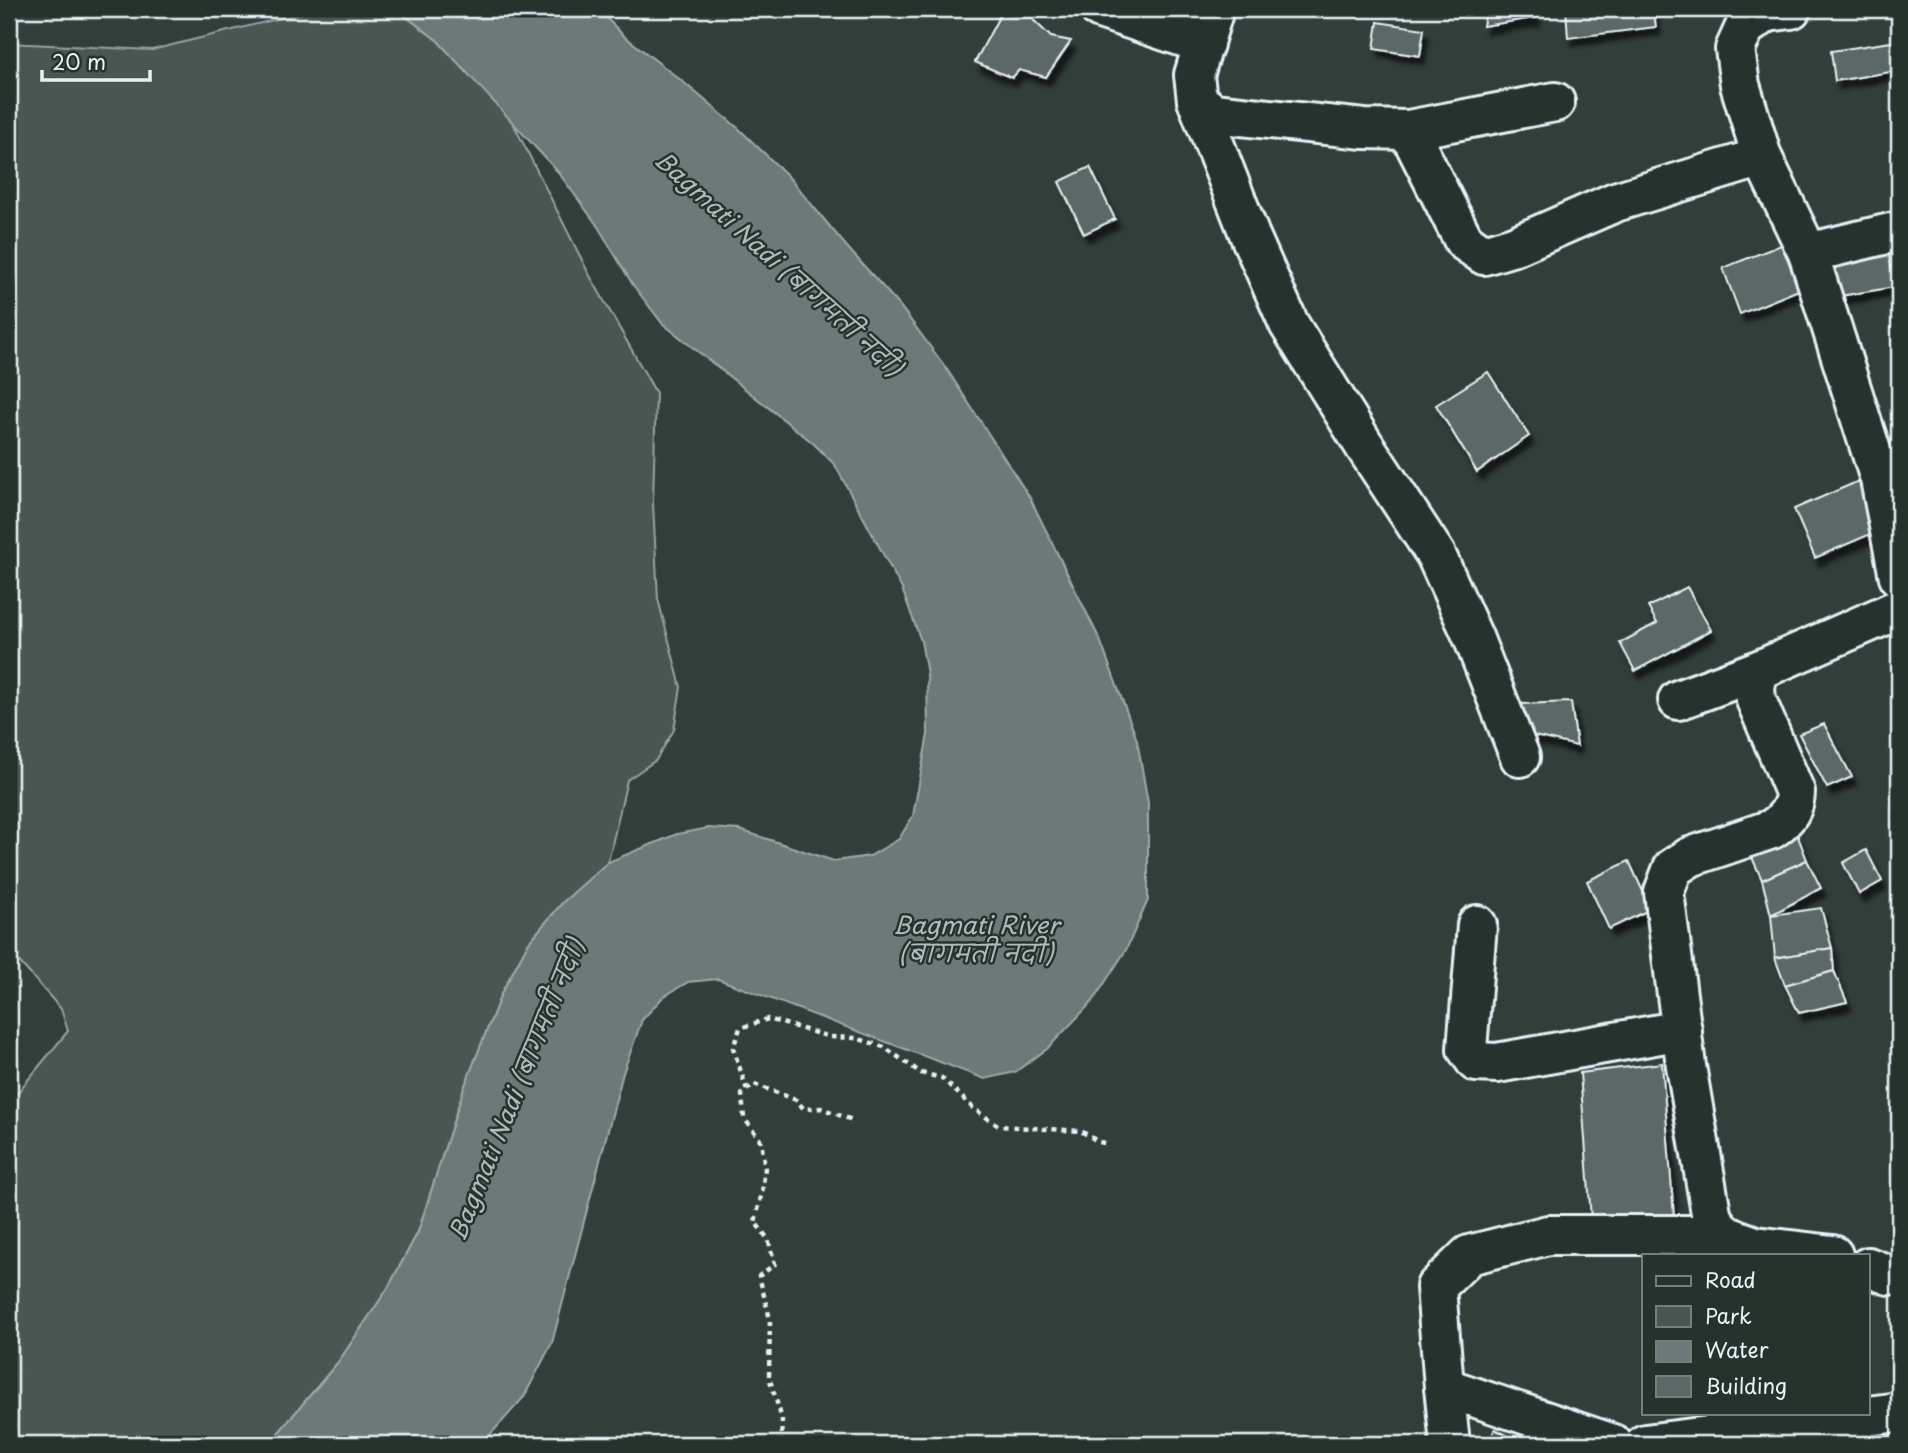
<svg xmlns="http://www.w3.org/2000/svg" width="1908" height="1453" viewBox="0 0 1908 1453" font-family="'Playpen Sans','Playpen Sans Deva',sans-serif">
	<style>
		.green { fill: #495651; stroke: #98a4a4; stroke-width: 2 }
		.water { fill: #6d7978; stroke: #9ea9ab; stroke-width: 2 }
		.building { fill: #5c6865; stroke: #e8f1f8; stroke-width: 2; filter: url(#shadow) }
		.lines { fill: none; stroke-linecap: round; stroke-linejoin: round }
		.street-casing { stroke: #e8f1f8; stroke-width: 44 }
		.path { stroke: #e8f1f8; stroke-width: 4.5; stroke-dasharray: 5 5; stroke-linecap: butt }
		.street { stroke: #26332d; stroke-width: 38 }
		.labels { text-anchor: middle; stroke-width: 5; stroke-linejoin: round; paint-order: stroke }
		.water-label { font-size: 24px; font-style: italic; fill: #b1bbbe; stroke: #26332d }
	</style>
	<defs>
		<filter id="shadow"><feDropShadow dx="4.5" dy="8" stdDeviation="2" flood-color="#0009"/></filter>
	</defs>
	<rect width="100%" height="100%" fill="#323e39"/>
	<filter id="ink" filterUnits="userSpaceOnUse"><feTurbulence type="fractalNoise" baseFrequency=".0143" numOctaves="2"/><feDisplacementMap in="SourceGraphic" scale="14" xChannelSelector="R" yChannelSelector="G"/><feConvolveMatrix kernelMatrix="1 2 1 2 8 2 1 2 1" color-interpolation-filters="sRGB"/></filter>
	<g filter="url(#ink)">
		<!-- green -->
		<polygon class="green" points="318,9 396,9 437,40 510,117 589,274 656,393 653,503 658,599 681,687 674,730 656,760 627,780 608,862 564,902 529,942 502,992 464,1088 418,1232 388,1288 339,1361 269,1444 9,1444 9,1103 68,1031 61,1009 9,950 9,43 152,50"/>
		<!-- water -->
		<polygon class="water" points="396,9 598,9 623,35 682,81 738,128 787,175 847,247 900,306 946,368 1030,498 1100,640 1137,740 1148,803 1148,900 1126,950 1093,1001 1047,1049 1015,1072 985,1079 718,979 688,982 663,997 642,1020 623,1073 552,1343 524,1397 482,1444 269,1444 339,1361 388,1288 418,1232 464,1088 502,992 529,942 563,902 608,862 677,834 709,828 740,830 834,861 870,856 899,839 913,816 928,734 927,674 921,641 902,589 835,465 813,443 662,323 633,285 597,225 558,172 437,40"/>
		<!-- building -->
		<g class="building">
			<polygon points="1486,9 1536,9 1535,18 1483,26"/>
			<polygon points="1566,9 1653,9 1656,27 1568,38"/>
			<polygon points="1002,11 1024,11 1051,37 1071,41 1046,77 1019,70 1012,78 975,62"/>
			<polygon points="1378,22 1424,29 1420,56 1374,49"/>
			<polygon points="1898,41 1897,71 1835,81 1831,51"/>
			<polygon points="1090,167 1115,219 1084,234 1059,182"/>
			<polygon points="1794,240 1811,285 1740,314 1723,268"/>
			<polygon points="1886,240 1895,287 1834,297 1830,253"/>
			<polygon points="1488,372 1529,436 1477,472 1436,405"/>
			<polygon points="1866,478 1880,530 1815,558 1794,509"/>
			<polygon points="1687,587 1711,630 1635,671 1620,643 1657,623 1648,607"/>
			<polygon points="1571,702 1577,746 1526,734 1521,704"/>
			<polygon points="1824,724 1852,777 1827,788 1799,734"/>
			<polygon points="1797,834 1807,860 1762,880 1747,846"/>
			<polygon points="1866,850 1882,881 1859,894 1843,863"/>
			<polygon points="1807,860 1821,888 1771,915 1762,880"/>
			<polygon points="1629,861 1651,909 1609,929 1587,881"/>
			<polygon points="1821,908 1832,948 1775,958 1771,915"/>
			<polygon points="1832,948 1834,971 1785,985 1775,958"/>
			<polygon points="1834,971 1847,1002 1799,1013 1785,985"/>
			<polygon points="1662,1063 1674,1217 1591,1219 1580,1073"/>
			<polygon points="1495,1429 1524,1444 1487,1444"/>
		</g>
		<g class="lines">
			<defs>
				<g id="street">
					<polyline points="1100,9 1204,44"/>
					<polyline points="1214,9 1194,75 1197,100 1213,113 1364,129 1408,130 1464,241 1484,255 1514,246 1615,202 1762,157"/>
					<polyline points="1791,9 1767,12 1745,27 1735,49 1740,85 1762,157 1808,253 1880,479 1899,577"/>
					<polyline points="1197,100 1250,236 1289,324 1364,445 1436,555 1473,637 1520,757"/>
					<polyline points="1408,130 1555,102"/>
					<polyline points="1808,253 1899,231"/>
					<polyline points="1678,700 1759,670"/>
					<polyline points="1477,925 1467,1049 1476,1062 1497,1063 1682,1030"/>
					<path d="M 1833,1255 L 1755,1246 L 1725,1235 L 1712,1219 L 1686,1066 L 1664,892 L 1673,868 L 1690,857 L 1772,829 C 1786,820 1795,808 1795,792 L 1756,700 L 1755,687 L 1759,670 L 1899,609"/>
					<polyline points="1868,1267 1889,1275 1899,1273"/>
					<polyline points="1444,1387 1436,1287 1469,1255 1548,1235 1725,1235"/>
					<polyline points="1450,1444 1444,1387 1613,1444"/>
					<polyline points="1645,1444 1899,1412"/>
				</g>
			</defs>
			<!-- street casing -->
			<use href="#street" class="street-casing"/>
			<!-- path -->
			<g class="path">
				<polyline points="747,1090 733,1048 740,1028 768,1019 830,1037 856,1038 884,1047 921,1073 942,1078 974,1109 999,1126 1081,1131 1099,1142 1109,1144"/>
				<polyline points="781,1444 782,1419 769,1377 770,1319 759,1276 775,1264 768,1239 755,1222 762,1193 765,1168 761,1141 744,1118 742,1094 754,1084 796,1100 804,1109 821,1108 852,1120"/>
			</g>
			<!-- street -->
			<use href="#street" class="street"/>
		</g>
	</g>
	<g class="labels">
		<!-- water labels -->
		<g class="water-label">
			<text transform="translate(778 264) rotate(42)" y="8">Bagmati Nadi (बागमती नदी)</text>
			<text x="976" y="934">Bagmati River<tspan x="976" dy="28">(बागमती नदी)</tspan></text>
			<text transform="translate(517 1090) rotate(-68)" y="8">Bagmati Nadi (बागमती नदी)</text>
		</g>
	</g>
	<!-- margin -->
	<rect width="1908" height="1453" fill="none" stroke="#26332d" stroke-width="35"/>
	<rect x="18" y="18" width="1873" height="1418" fill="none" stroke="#e8f1f8" stroke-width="2.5" filter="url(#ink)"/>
	<!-- legend -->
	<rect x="1642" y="1254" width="228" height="161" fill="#26332d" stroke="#747f7e" stroke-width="2"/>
	<rect x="1656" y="1276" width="35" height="10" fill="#26332d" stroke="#747f7e" stroke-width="2"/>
	<text x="1705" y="1288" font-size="21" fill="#e8f1f8">Road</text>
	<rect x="1656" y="1306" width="35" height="21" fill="#495651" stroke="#747f7e" stroke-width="2"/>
	<text x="1705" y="1324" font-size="21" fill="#e8f1f8">Park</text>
	<rect x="1656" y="1341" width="35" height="21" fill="#6d7978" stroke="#747f7e" stroke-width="2"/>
	<text x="1705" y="1358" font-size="21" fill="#e8f1f8">Water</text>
	<rect x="1656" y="1376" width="35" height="21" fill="#5c6865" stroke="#747f7e" stroke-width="2"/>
	<text x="1705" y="1394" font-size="21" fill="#e8f1f8">Building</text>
	<!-- scale -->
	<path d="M42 70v10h108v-10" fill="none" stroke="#e8f1f8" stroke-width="3.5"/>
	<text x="52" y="70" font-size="21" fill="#e8f1f8" stroke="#26332d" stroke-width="5" paint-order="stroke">20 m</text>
</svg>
